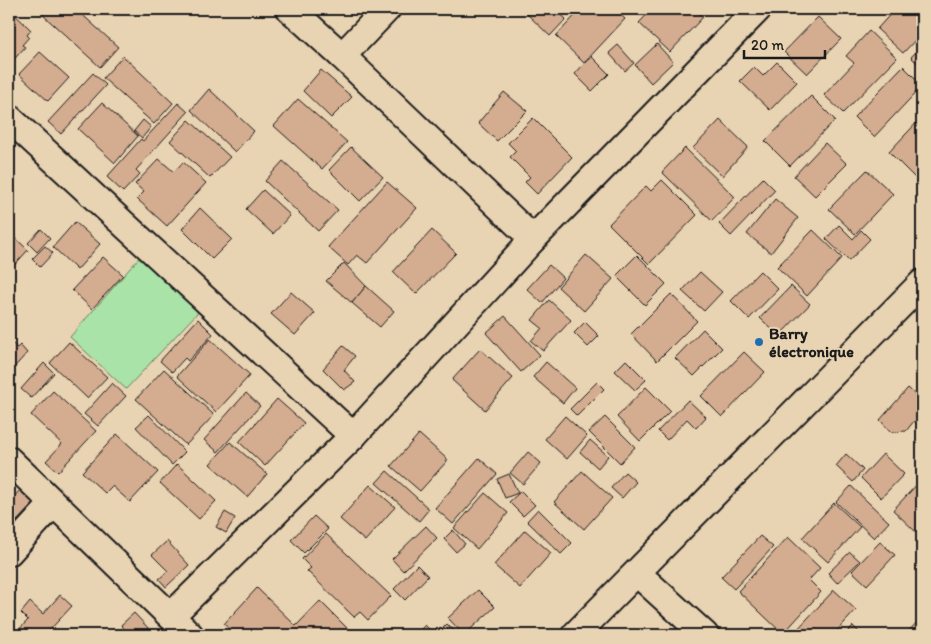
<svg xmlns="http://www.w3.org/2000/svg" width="931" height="644" viewBox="0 0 931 644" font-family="Itim,sans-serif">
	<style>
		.green { fill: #aae3a7; stroke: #638062 }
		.building { fill: #d4ac90; stroke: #1c1c1c }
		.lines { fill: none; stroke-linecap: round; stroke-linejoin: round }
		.minor-casing { stroke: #1c1c1c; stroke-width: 30 }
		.minor { stroke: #e8d3b2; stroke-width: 26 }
		.poi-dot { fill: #1f6fb2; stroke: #e8d3b2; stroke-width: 2 }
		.labels { text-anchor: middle; stroke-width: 4; stroke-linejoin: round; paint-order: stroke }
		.poi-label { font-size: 16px; font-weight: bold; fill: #1c1c1c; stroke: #e8d3b2; text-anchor: start }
	</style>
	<rect width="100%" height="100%" fill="#e8d3b2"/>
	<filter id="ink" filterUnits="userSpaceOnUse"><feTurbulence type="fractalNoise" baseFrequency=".02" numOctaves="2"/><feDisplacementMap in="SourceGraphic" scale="10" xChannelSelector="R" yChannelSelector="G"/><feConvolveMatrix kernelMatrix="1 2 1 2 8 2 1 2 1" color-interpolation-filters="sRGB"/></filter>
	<g filter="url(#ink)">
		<!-- green -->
		<polygon class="green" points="139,258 199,311 126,389 70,337"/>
		<!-- building -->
		<g class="building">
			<polygon points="9,9 31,30 27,35 29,37 22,45 25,47 9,65"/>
			<polygon points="49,9 76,9 118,47 100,67 43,15"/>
			<polygon points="531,9 555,9 566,19 550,36 526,13"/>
			<polygon points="581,9 614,9 625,19 584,63 556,36"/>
			<polygon points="652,9 694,9 703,17 670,52 639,23"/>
			<polygon points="895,9 922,9 922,33 903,53 877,29"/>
			<polygon points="818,17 841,39 807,74 784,52"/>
			<polygon points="869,31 897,58 843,113 824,95 854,63 846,56"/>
			<polygon points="657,44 673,62 651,83 635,65"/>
			<polygon points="618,45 634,63 625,71 609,53"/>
			<polygon points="922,46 922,68 911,57"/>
			<polygon points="40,52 69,78 48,101 19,74"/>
			<polygon points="123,56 173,103 154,124 103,78"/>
			<polygon points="591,56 609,74 592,91 575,74"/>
			<polygon points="777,62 797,82 770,110 740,81 754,67 763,76"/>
			<polygon points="903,66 922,85 922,86 874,137 854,117"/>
			<polygon points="321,70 352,97 331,118 303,91"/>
			<polygon points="93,73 106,85 61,134 48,122"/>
			<polygon points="209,89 254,131 235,152 191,110"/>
			<polygon points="504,92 527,111 497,141 478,123"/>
			<polygon points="811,96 835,120 790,166 765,141"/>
			<polygon points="298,99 347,142 322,169 274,126"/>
			<polygon points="102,103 138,136 115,163 78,129"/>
			<polygon points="178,103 188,112 136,170 140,174 123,192 107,177 141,139 143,141"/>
			<polygon points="922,117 922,172 916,179 889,152"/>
			<polygon points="533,118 572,157 537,194 525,182 530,177 510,157 516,151 508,143"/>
			<polygon points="143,120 151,127 142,138 134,131"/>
			<polygon points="189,120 230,157 210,178 170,141"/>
			<polygon points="720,120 748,147 722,176 693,148"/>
			<polygon points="825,143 847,164 815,196 794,176"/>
			<polygon points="351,147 383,177 360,201 329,170"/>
			<polygon points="685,148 735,197 712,221 662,172"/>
			<polygon points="159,159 174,172 183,162 206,183 167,226 137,199 144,192 135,184"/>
			<polygon points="283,161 338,210 318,231 265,181"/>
			<polygon points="867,170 893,194 855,234 829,209"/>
			<polygon points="763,178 775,190 731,236 719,224"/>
			<polygon points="662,180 697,215 649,264 609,224 646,186 651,191"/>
			<polygon points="387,182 417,208 367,263 357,255 348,265 328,247"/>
			<polygon points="263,190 290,215 273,234 246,209"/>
			<polygon points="775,199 798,218 771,253 747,234"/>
			<polygon points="200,208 232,239 212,259 182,229"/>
			<polygon points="75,222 100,244 77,270 53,247"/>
			<polygon points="839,225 853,239 861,230 870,239 849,261 826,239"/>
			<polygon points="41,229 50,238 37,252 28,243"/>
			<polygon points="432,230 456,253 416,294 393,272"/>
			<polygon points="813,230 842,258 807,296 777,267"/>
			<polygon points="9,232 28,250 9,271"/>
			<polygon points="45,246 53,253 40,267 32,259"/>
			<polygon points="586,255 613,279 584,311 558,287"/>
			<polygon points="637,255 666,284 645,305 616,276"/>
			<polygon points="103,257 123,275 92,309 72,290"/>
			<polygon points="344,263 366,286 352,303 326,281"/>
			<polygon points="549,265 563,278 542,303 527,289"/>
			<polygon points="760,271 778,289 749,319 731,301"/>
			<polygon points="700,272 722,292 704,311 682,291"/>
			<polygon points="366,286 394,311 380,327 352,303"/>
			<polygon points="791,286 810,304 779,336 760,318"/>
			<polygon points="291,292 315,313 295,335 271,314"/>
			<polygon points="671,294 697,321 657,361 631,334"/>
			<polygon points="549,300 571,320 543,351 531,341 542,328 532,320"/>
			<polygon points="505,316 540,355 521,372 486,333"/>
			<polygon points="198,319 213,334 188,361 185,358 172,372 160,361"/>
			<polygon points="585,322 599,336 588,347 574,333"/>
			<polygon points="703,329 722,348 694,376 675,358"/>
			<polygon points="210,339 250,375 216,412 177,376"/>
			<polygon points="9,340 17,348 20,345 27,353 9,373"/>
			<polygon points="69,342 107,377 87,398 50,363"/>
			<polygon points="343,346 355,356 344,370 355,382 344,390 323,369"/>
			<polygon points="480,349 513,378 485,410 452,380"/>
			<polygon points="744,352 765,372 722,417 701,396"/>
			<polygon points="626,360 646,380 635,390 615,371"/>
			<polygon points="546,362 575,388 563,403 533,377"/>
			<polygon points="44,363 54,373 31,398 21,389"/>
			<polygon points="164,369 214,415 186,445 136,399"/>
			<polygon points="597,382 604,389 577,416 570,409"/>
			<polygon points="112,383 126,396 98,426 84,414"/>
			<polygon points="646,387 670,411 640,441 617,417"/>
			<polygon points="908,388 922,401 922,429 914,421 906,431 891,432 880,420"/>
			<polygon points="53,391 96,431 58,472 46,461 62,444 31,415"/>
			<polygon points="246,393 260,406 218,452 204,440"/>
			<polygon points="277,399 304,423 265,466 239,442"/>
			<polygon points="688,400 706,417 696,428 687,419 667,440 658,431"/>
			<polygon points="149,415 185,452 172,465 136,427"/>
			<polygon points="565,416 587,436 567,459 545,439"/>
			<polygon points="605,417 635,447 620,463 589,432"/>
			<polygon points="117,434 158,472 130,502 112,486 105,493 82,472"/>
			<polygon points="419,434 448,460 420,491 391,466"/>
			<polygon points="590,440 608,456 598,468 580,452"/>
			<polygon points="230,442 267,474 247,497 210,464"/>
			<polygon points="528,452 541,463 523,484 510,473"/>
			<polygon points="846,454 863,470 853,482 836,466"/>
			<polygon points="883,454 904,474 881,498 861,478"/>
			<polygon points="479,458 497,474 453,524 435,508"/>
			<polygon points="177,464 216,501 199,519 160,483"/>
			<polygon points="387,471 429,509 419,521 376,483"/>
			<polygon points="582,471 612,498 584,529 554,502"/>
			<polygon points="625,472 636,482 622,498 611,488"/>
			<polygon points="509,474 518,493 505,498 497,479"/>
			<polygon points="922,479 922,528 917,533 893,510"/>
			<polygon points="370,485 395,507 365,541 340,519"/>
			<polygon points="851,486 889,522 874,538 836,502"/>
			<polygon points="20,490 34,503 17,521 9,514 9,502"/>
			<polygon points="521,491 535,505 523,516 509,502"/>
			<polygon points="485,493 508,513 477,549 454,528"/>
			<polygon points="834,503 860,527 828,562 802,538"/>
			<polygon points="538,509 572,543 561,554 527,521"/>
			<polygon points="225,512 235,518 226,533 216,527"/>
			<polygon points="314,516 328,529 304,553 291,540"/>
			<polygon points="426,526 437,538 403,571 392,559"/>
			<polygon points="453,530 465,544 456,552 444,539"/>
			<polygon points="525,530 551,553 520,588 494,565"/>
			<polygon points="326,534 391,596 368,620 360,612 354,617 307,571 311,568 302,559"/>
			<polygon points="760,536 773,547 734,589 721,577"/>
			<polygon points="788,537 820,568 809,580 821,592 783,634 738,591"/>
			<polygon points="167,541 189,565 166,587 159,579 168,571 152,555"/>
			<polygon points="880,542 895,555 867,585 852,571"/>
			<polygon points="850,552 860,561 837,583 828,573"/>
			<polygon points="417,565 428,576 405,600 394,589"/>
			<polygon points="257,588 296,626 320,601 353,634 352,635 236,635 224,624"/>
			<polygon points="478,590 495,607 464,635 448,618"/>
			<polygon points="834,590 856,610 833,635 797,635 794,633"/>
			<polygon points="60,595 72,606 45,635 14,635 28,620 21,613 30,602 43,614"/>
			<polygon points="134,613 150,630 144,635 130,635 121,625"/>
			<polygon points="922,617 922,635 905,635"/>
			<polygon points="447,624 459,635 441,635 438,633"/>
			<polygon points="425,625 435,635 415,635"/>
			<polygon points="853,626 862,635 844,635"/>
		</g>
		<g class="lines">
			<defs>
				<g id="minor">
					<polyline points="290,9 342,56 533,239"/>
					<polyline points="342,56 387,9"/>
					<polyline points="9,118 353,436"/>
					<polyline points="9,460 190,635"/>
					<polyline points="9,552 53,504"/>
					<polyline points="637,573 705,635"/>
					<polyline points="171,616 353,436 533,239 758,9"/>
					<polyline points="575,635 922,283"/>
				</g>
			</defs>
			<!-- minor casing -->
			<use href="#minor" class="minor-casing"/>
			<!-- minor -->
			<use href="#minor" class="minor"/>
		</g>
	</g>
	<!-- markers -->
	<circle class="poi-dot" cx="759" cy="342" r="5"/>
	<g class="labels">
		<!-- poi labels -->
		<g class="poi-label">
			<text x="769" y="339">Barry<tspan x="769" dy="18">électronique</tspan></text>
		</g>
	</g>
	<!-- margin -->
	<rect width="931" height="644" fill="none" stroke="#e8d3b2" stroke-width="30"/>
	<rect x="15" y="15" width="901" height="614" fill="none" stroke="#1c1c1c" stroke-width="2" filter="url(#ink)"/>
	<!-- scale -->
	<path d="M744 50v8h81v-8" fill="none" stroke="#1c1c1c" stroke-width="2.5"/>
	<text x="751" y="50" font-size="15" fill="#1c1c1c" stroke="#e8d3b2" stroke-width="4" paint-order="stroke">20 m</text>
</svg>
